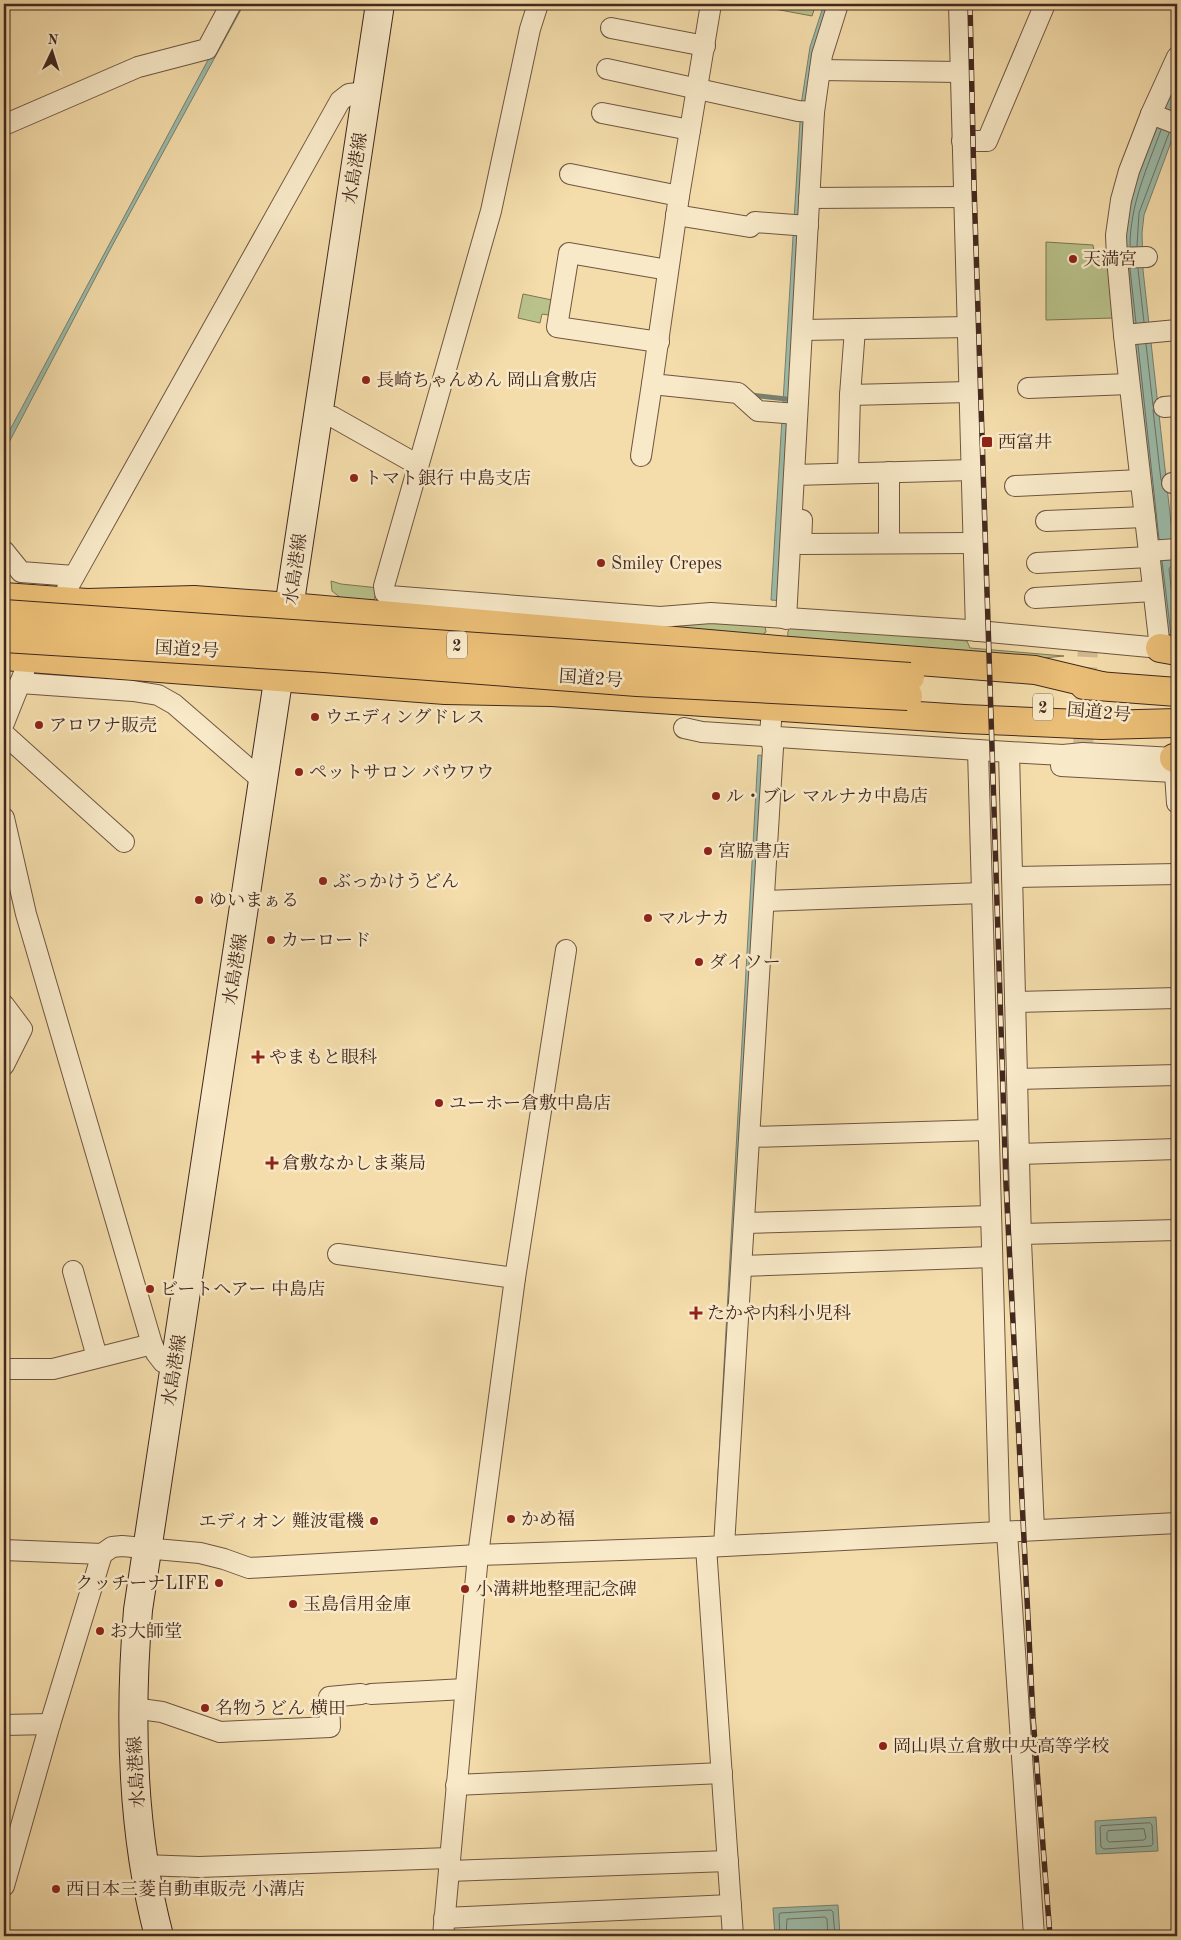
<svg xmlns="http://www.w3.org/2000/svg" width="1181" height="1940" viewBox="0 0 1181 1940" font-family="'Old Standard TT','Noto Serif JP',serif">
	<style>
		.green { fill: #b9c28b; stroke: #7e7554 }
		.water { fill: #9cbcaa; stroke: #788172 }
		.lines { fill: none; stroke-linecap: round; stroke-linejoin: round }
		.shore { stroke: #707264; stroke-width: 1 }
		.stream { stroke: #788172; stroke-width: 5 }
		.minor-tunnel { stroke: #d1b98f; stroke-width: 20; stroke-dasharray: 20 10; stroke-linecap: butt }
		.minor-casing { stroke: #6f5541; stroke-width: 22 }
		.secondary-casing { stroke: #43281e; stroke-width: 30 }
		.trunk-casing { stroke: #43281e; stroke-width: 30 }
		.minor { stroke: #f8e9c8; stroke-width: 20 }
		.secondary { stroke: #f8e9c8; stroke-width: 28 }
		.trunk { stroke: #eabe76; stroke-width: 28 }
		.rail-casing { stroke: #43281e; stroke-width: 5.5 }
		.rail { stroke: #f8e9c8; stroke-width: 4; stroke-dasharray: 11; stroke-linecap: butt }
		.trunk-bridge-casing { stroke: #43281e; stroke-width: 30; stroke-linecap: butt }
		.trunk-bridge { stroke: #eabe76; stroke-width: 28 }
		.poi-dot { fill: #8f2418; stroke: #f8e9c8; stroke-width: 2 }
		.labels { text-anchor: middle; stroke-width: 5; stroke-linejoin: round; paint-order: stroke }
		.shield { fill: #f8e9c8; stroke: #796251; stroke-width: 1 }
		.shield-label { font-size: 16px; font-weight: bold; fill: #43281e }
		.street-label { font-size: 18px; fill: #43281e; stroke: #f8e9c8 }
		.poi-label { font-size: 18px; fill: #43281e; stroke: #f8e9c8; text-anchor: start }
	</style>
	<rect width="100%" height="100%" fill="#f4ddab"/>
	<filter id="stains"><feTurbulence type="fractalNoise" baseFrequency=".004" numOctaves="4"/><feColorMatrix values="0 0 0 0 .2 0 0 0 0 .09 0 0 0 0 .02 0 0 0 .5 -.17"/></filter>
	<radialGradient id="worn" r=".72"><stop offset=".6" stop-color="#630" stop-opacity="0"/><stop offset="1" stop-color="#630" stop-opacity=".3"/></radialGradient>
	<!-- green -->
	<g class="green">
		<polygon points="748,4 816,4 812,16"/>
		<polygon points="1046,242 1093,245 1095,258 1108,259 1113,318 1046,320"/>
		<polygon points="523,294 552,300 555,316 542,314 540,323 518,318"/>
		<polygon points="331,581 341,584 379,588 372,604 489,616 640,624 713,621 760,623 765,626 766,632 758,638 636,633 441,616 356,605 342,599 332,591"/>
		<path d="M 795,626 L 967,641 L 970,648 L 1064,656 L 1032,659 L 793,641 L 788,637 C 787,630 789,628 795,626 Z"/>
	</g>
	<!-- water -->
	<g class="water">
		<polygon points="238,4 244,4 112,246 4,452 4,441"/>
		<polygon points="824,4 832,4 783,601 771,600 801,105 810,47"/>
		<path d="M 1177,81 L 1177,126 L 1144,215 L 1142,233 L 1143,270 L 1177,577 L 1177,643 L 1165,635 L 1124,266 C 1125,249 1124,232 1127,215 C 1135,174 1159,119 1177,81 Z"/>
		<polygon points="758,755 767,756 717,1563 713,1563"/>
		<polygon points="1156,1817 1158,1851 1096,1854 1095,1821"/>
		<polygon points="838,1905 840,1936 775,1936 773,1908"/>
	</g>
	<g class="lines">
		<!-- shore -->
		<g class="shore">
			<path d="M 1130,246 C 1130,205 1147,168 1161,130"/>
			<polyline points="1137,246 1139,213 1169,133"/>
			<polyline points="1130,269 1136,323"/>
			<polyline points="1138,269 1144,322"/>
			<polyline points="1146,344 1153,406"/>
			<polyline points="1138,345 1159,539"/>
			<polyline points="1153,410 1161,480"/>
			<polyline points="1162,561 1171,635"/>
			<polyline points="1177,567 1171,566 1169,569 1176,630 1177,632"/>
			<polygon points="1150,1823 1152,1825 1153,1844 1151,1846 1104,1849 1101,1847 1100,1828 1101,1826"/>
			<polygon points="1144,1829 1146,1838 1144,1840 1109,1842 1107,1840 1107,1833 1108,1831"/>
			<polyline points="780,1936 779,1915 780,1913 831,1910 833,1912 835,1936"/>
			<polyline points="786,1936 787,1919 825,1917 827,1919 828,1936"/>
		</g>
		<!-- stream -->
		<polyline class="stream" points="751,395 786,399"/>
		<!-- minor-tunnel -->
		<polyline class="minor-tunnel" points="1083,747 1088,647"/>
		<defs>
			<g id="minor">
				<polyline points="538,4 530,29 491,211 384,586 385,593 389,596 660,617 711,613 968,630 1160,648 1124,335 1117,258 1116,235 1121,200 1129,171 1151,114 1177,57"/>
				<polyline points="711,4 679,196 652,384 738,393 758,411 797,414"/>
				<polyline points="959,4 976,631"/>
				<polyline points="611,28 705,46"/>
				<polyline points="607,69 798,111 814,112"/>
				<polyline points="820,70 960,72"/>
				<polyline points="602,113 690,130"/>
				<polyline points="1151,114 1177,124"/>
				<polyline points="4,125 138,67 207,49 231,4"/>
				<polyline points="962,141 987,141 1045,4"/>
				<polyline points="570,174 679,196"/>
				<polyline points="809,198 964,197"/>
				<polyline points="676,215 750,227 755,222 808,226"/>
				<polyline points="1117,258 1147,257"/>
				<polyline points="803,330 968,327"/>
				<polyline points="1124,335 1177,330"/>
				<polyline points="659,342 557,327 569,253 668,270"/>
				<polyline points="1028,388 1129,384"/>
				<polyline points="850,395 969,392"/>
				<polyline points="1164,407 1177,406"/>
				<polyline points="318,413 333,417 418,465"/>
				<polyline points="641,456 652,384"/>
				<polyline points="889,472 889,543"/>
				<polyline points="848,473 850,395 855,329"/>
				<polyline points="794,475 972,470"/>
				<polyline points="1172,483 1177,483"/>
				<polyline points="1015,486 1140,480"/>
				<polyline points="802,520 801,544 973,543"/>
				<polyline points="1046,521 1145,517"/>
				<polyline points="4,551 21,572 74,576"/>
				<polyline points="1149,551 1177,549"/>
				<polyline points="1037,563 1149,557"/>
				<polyline points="67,589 340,101 349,94 367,92"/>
				<polyline points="1035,598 1153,591"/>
				<polyline points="786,619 814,112 822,55 838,4"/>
				<polyline points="20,683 133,691 158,695 174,704 263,781"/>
				<polyline points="4,723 24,673"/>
				<polyline points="684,728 702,732 1009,752 1063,755 1083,753 1174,758 1177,803"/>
				<polyline points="4,734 124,842"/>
				<polyline points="978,750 1000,1532"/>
				<polyline points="1009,752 1021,1241 1034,1530"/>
				<polyline points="1061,766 1174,772"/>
				<polyline points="4,818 26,914 152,1344 156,1353 163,1362 175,1363"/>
				<polyline points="1012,877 1177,874"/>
				<polyline points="765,901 982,893"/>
				<polyline points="1015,1002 1177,998"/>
				<polyline points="4,1005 22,1029 4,1065"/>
				<polyline points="1017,1079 1177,1075"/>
				<polyline points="750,1137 988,1130"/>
				<polyline points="1019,1154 1177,1149"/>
				<polyline points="745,1223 991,1216"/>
				<polyline points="1021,1234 1177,1230"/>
				<polyline points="338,1254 515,1278"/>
				<polyline points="742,1266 992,1257"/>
				<polyline points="73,1271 97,1357"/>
				<polyline points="4,1369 53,1369 152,1344"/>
				<polyline points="1007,1532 1034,1936"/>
				<polyline points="724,1546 773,748 770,736 772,707"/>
				<polyline points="706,1547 733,1936"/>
				<polyline points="4,1550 102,1554 112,1547 122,1546 200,1553 224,1559 249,1568 478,1555 706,1547 1177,1523"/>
				<polyline points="371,1694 465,1689"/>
				<polyline points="133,1708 162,1712 220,1732 330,1727 329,1697 361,1694"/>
				<polyline points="4,1725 50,1724"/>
				<polyline points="456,1785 722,1773"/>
				<polyline points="143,1865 199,1867 449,1858"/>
				<polyline points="449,1871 728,1861"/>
				<polyline points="4,1886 50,1724 102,1554"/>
				<polyline points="444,1918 731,1905"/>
				<polyline points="443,1936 478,1555 515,1278 566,950"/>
			</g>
			<path id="secondary" d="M 159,1936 C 131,1830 129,1718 138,1610 L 380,4"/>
			<g id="trunk">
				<polyline points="4,597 87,603 194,600 290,607 777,650 1035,670 1102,686"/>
				<polyline points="1160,648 1177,651"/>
				<polyline points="4,656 445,690 552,692 964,719 1102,725 1177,723"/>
				<polyline points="1084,685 1177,692"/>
				<polyline points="1174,758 1177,758"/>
			</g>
		</defs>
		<!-- minor casing -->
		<use href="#minor" class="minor-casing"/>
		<!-- secondary casing -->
		<use href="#secondary" class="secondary-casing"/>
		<!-- trunk casing -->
		<use href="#trunk" class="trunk-casing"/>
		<!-- minor -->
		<use href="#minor" class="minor"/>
		<!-- secondary -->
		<use href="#secondary" class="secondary"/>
		<!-- trunk -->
		<use href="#trunk" class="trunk"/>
		<defs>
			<polyline id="rail" points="970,4 974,186 1006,1184 1033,1717 1050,1936"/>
		</defs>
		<!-- rail casing -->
		<use href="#rail" class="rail-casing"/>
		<!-- rail -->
		<use href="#rail" class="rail"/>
		<defs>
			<g id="trunk-bridge">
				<polyline points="4,614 910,677"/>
				<polyline points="4,638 324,658 637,682 908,696"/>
			</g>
		</defs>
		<!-- trunk-bridge casing -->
		<use href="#trunk-bridge" class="trunk-bridge-casing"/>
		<!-- trunk-bridge -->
		<use href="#trunk-bridge" class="trunk-bridge"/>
	</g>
	<!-- markers -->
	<g class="poi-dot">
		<circle cx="1073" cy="259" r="5"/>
		<circle cx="366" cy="380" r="5"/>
		<rect x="981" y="436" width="12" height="12" rx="2.5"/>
		<circle cx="354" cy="478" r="5"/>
		<circle cx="601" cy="563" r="5"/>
		<circle cx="315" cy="717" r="5"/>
		<circle cx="39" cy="725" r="5"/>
		<circle cx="299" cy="772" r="5"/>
		<circle cx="716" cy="796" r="5"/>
		<circle cx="708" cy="851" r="5"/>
		<circle cx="323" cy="881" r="5"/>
		<circle cx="199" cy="900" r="5"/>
		<circle cx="648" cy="918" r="5"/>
		<circle cx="271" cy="940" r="5"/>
		<circle cx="699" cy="962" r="5"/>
		<path d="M255.5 1049.5h5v5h5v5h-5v5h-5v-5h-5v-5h5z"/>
		<circle cx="439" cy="1103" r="5"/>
		<path d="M269.5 1155.5h5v5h5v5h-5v5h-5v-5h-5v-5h5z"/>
		<circle cx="150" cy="1289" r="5"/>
		<path d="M693.5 1305.5h5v5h5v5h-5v5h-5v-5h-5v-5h5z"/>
		<circle cx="511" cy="1519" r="5"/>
		<circle cx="374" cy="1521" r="5"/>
		<circle cx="219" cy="1583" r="5"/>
		<circle cx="465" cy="1589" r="5"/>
		<circle cx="293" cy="1604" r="5"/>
		<circle cx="100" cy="1631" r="5"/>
		<circle cx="205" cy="1708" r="5"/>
		<circle cx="883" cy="1746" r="5"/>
		<circle cx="56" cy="1889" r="5"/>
	</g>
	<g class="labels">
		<!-- shield labels -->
		<g class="shield">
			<rect x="447" y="631.5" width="20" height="27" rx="4"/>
			<rect x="1033" y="693.5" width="20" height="27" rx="4"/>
		</g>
		<g class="shield-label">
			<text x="457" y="651">2</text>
			<text x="1043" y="713">2</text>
		</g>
		<!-- street labels -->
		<g class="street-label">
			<text transform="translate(355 168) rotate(-81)" y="6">水島港線</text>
			<text transform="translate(295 569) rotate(-82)" y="6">水島港線</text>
			<text transform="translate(187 649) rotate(3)" y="6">国道2号</text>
			<text transform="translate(591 678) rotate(4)" y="6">国道2号</text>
			<text transform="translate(1099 712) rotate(5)" y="6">国道2号</text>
			<text transform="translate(235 969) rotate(-81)" y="6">水島港線</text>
			<text transform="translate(174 1370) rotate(-81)" y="6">水島港線</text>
			<text transform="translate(136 1772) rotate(-93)" y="6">水島港線</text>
		</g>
		<!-- poi labels -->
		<g class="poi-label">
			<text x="1083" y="265">天満宮</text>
			<text x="376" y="386">長崎ちゃんめん 岡山倉敷店</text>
			<text x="998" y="448">西富井</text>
			<text x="364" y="484">トマト銀行 中島支店</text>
			<text x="611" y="569">Smiley Crepes</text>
			<text x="325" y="723">ウエディングドレス</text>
			<text x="49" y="731">アロワナ販売</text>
			<text x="309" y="778">ペットサロン バウワウ</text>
			<text x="726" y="802">ル・ブレ マルナカ中島店</text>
			<text x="718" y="857">宮脇書店</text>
			<text x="333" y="887">ぶっかけうどん</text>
			<text x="209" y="906">ゆいまぁる</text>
			<text x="658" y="924">マルナカ</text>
			<text x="281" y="946">カーロード</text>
			<text x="709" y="968">ダイソー</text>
			<text x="269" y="1063">やまもと眼科</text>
			<text x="449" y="1109">ユーホー倉敷中島店</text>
			<text x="282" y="1169">倉敷なかしま薬局</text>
			<text x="160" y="1295">ビートヘアー 中島店</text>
			<text x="707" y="1319">たかや内科小児科</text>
			<text x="521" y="1525">かめ福</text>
			<text x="364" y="1527" text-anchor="end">エディオン 難波電機</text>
			<text x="209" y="1589" text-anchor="end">クッチーナLIFE</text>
			<text x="475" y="1595">小溝耕地整理記念碑</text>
			<text x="303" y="1610">玉島信用金庫</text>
			<text x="110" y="1637">お大師堂</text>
			<text x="215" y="1714">名物うどん 横田</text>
			<text x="893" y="1752">岡山県立倉敷中央高等学校</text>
			<text x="66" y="1895">西日本三菱自動車販売 小溝店</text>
		</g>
	</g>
	<!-- margin -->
	<rect width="1181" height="1940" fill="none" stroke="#f4ddab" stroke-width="20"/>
	<rect x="5" y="5" width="1171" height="1930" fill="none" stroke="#43281e" stroke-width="2.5"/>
	<rect x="10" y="10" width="1161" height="1920" fill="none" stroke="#43281e"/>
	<!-- north arrow -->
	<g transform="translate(52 52) rotate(4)" stroke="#f8e9c8" stroke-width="4" paint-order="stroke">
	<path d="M0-4L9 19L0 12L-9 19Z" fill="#43281e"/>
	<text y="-8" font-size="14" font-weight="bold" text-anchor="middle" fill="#43281e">N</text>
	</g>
	<rect width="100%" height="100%" filter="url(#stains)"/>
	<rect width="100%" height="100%" fill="url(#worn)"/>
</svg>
